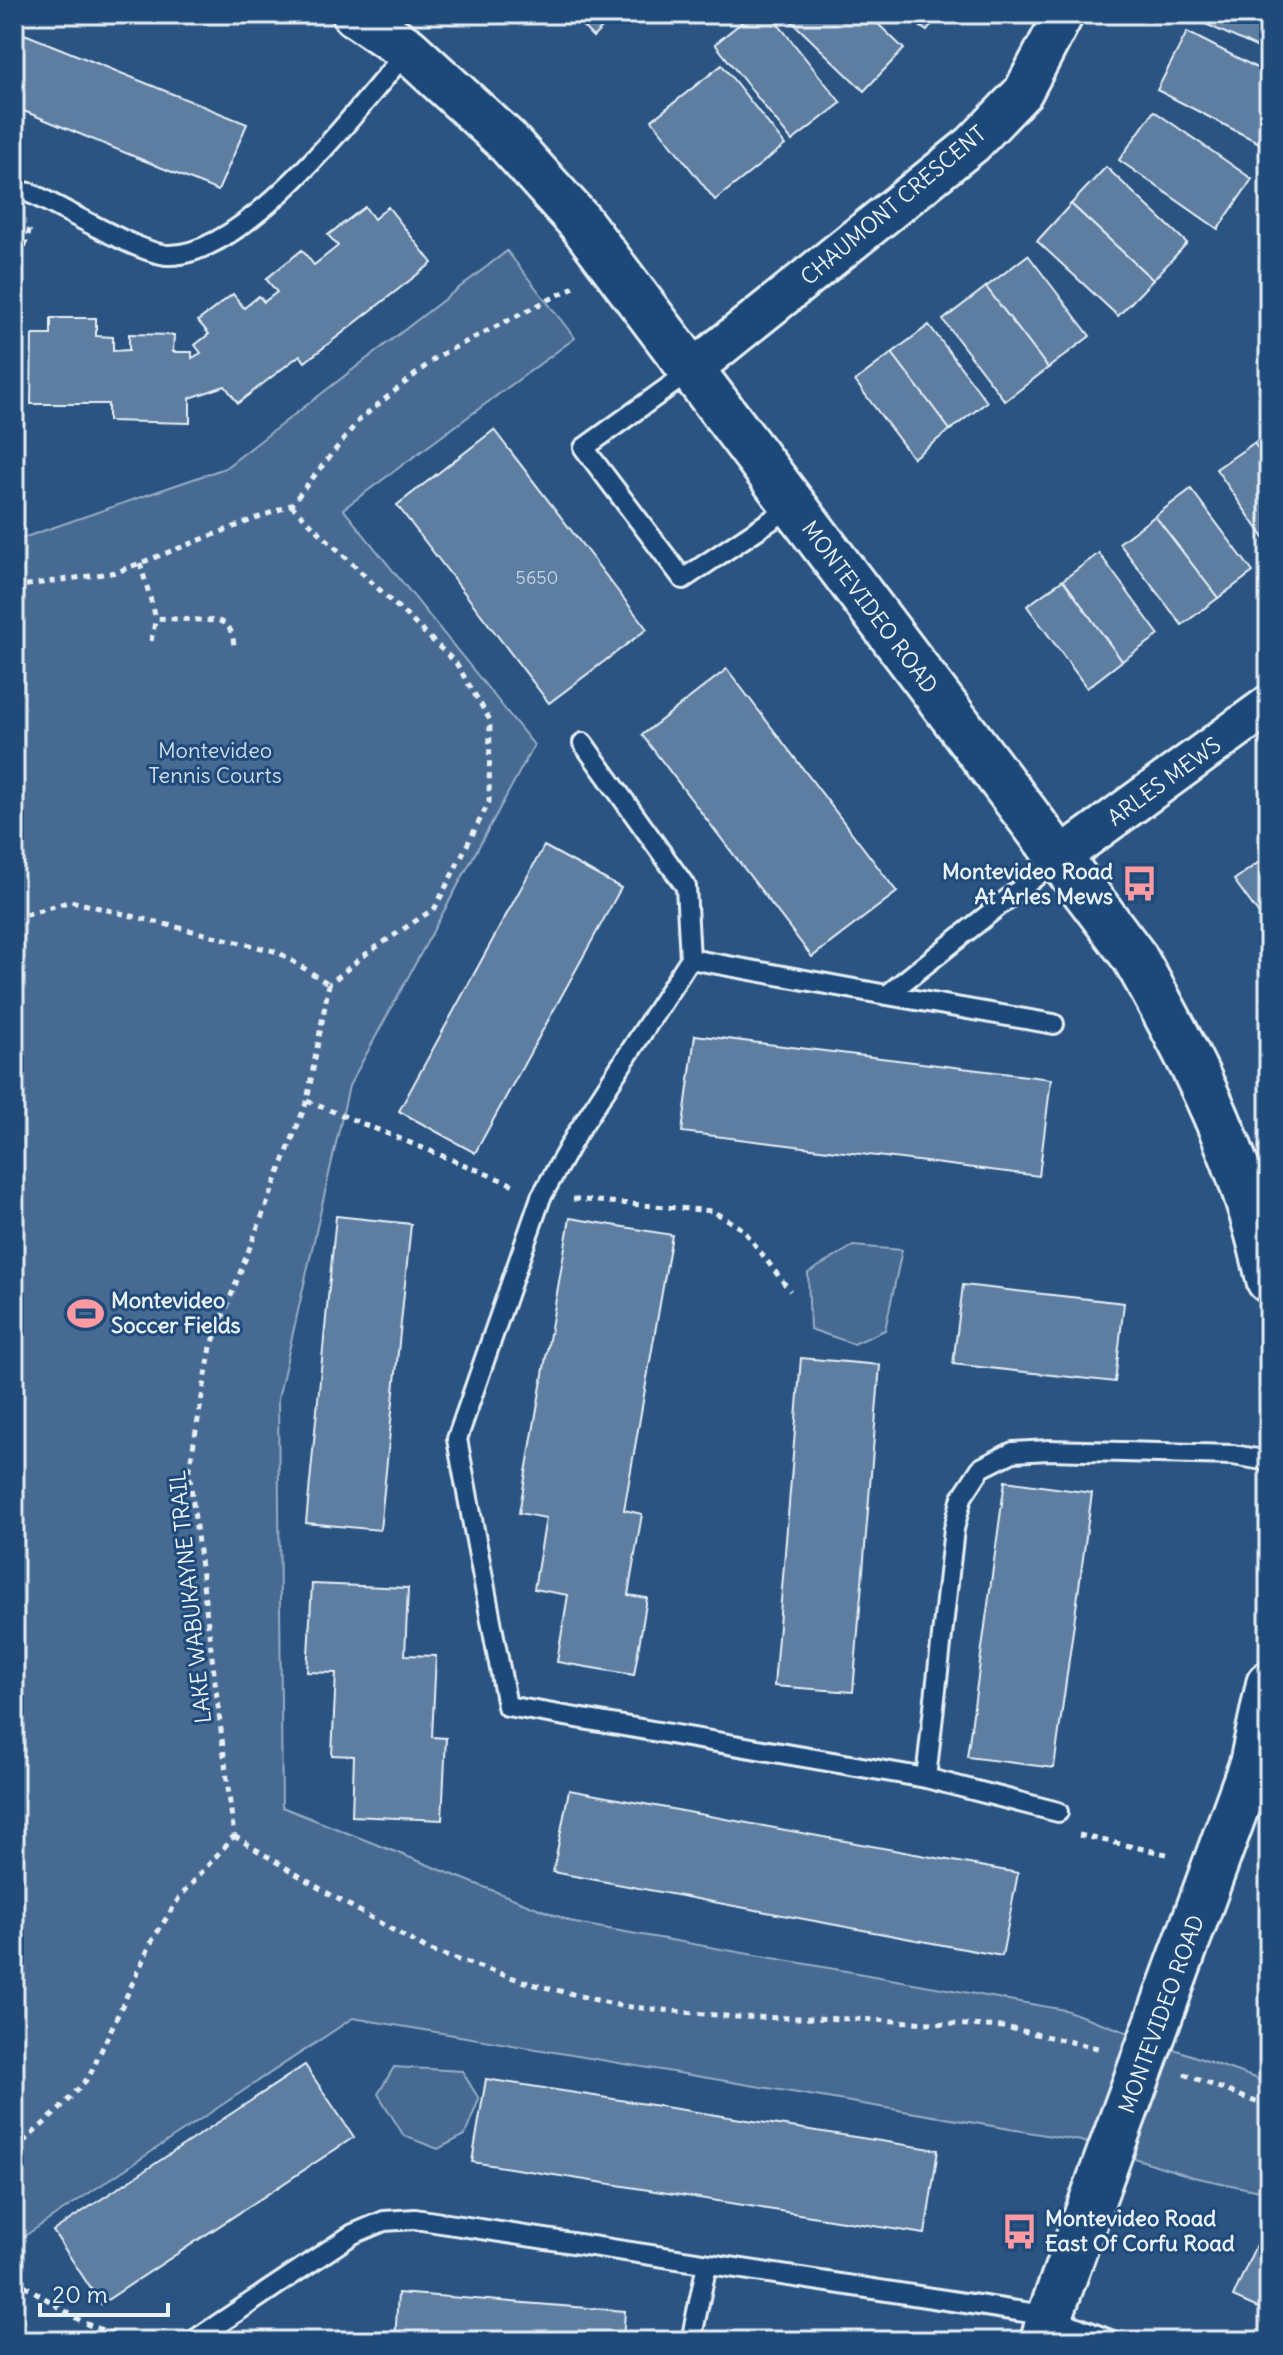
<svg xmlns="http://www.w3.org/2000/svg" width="1283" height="2355" viewBox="0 0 1283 2355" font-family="Delius,sans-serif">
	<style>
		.green { fill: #476b93; stroke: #98aec6; stroke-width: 2 }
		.building { fill: #5d7da1; stroke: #e8f1f8; stroke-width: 2 }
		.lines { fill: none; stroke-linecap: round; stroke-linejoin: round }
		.lane-casing { stroke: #e8f1f8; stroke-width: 24 }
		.street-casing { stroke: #e8f1f8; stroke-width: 44 }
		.secondary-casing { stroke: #e8f1f8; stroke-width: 50 }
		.path { stroke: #e8f1f8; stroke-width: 5; stroke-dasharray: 6 6; stroke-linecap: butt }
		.lane { stroke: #1f4a7a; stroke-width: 18 }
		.street { stroke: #1f4a7a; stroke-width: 38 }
		.secondary { stroke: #1f4a7a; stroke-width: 44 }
		.labels { text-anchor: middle; stroke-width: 6; stroke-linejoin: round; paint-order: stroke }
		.number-label { font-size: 18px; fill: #c5d4e2 }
		.street-label { font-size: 22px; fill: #e8f1f8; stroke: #1f4a7a }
		.park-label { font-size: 22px; fill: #d0dde9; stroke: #1f4a7a }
		.poi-label { font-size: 22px; font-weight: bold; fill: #e8f1f8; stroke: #1f4a7a; text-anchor: start }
	</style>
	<rect width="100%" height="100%" fill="#2b5482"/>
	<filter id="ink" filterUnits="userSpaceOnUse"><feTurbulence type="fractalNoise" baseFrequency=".0125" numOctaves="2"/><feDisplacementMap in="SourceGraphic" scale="16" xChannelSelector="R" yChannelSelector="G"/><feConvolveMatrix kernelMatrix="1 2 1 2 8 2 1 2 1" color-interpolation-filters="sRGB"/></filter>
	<g filter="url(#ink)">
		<!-- green -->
		<g class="green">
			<polygon points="507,251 575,338 343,509 534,745 349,1086 278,1399 282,1807 575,1923 1065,2010 1269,2083 1269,2193 1193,2177 1081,2141 353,2018 14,2243 14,541 225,468"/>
			<polygon points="853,1246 902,1250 885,1330 854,1344 810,1329 808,1273"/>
			<polygon points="394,2067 462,2071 479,2099 465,2135 438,2149 404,2136 378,2094"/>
		</g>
		<!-- building -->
		<g class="building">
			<polygon points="571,14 616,14 593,37"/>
			<polygon points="752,14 770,14 841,103 792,141 715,44"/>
			<polygon points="784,14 868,14 904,49 864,91"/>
			<polygon points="902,14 939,14 927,31"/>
			<polygon points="1202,14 1269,14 1269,53 1199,21"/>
			<polygon points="14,32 27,35 247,124 218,191 14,107"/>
			<polygon points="1187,32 1269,74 1269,148 1157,90"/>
			<polygon points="722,65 785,145 715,200 652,120"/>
			<polygon points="1154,111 1252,179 1218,229 1119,160"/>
			<polygon points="1106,167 1187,243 1153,280 1071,204"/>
			<polygon points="1071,204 1153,280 1118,316 1037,241"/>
			<polygon points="365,207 374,219 388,207 432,263 305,362 300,355 238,403 225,386 190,398 190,423 108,421 108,404 31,404 32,335 51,335 51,318 96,318 96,336 113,337 113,351 129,350 129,334 174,335 173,352 192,352 192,358 201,353 195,345 209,334 198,321 233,294 244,308 259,296 264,302 277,292 266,279 302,250 314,265 338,246 328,235"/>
			<polygon points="1028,255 1090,336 1048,368 986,287"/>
			<polygon points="986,287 1048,368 1005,401 943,320"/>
			<polygon points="929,325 987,402 950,430 892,353"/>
			<polygon points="892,353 950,430 913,458 855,381"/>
			<polygon points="494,430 647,629 549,703 397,505"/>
			<polygon points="1269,432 1269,464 1254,443"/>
			<polygon points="1254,443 1269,464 1269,545 1216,469"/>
			<polygon points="1191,489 1253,572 1218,598 1155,516"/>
			<polygon points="1155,516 1218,598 1182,625 1119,543"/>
			<polygon points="1099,553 1159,635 1122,661 1063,580"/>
			<polygon points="1063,580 1122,661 1087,688 1027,606"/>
			<polygon points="727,669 897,892 812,957 642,735"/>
			<polygon points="544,846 621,888 475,1153 399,1111"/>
			<polygon points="1269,855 1269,928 1234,880"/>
			<polygon points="695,1035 1051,1079 1039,1176 682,1132"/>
			<polygon points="336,1216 411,1224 380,1530 306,1523"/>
			<polygon points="570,1218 672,1235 624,1510 642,1514 628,1595 647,1598 634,1675 557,1662 568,1595 534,1589 546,1518 519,1513"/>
			<polygon points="963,1285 1124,1303 1115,1382 953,1364"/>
			<polygon points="801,1358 880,1365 853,1692 774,1686"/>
			<polygon points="1005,1481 1092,1493 1054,1768 967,1757"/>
			<polygon points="312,1584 408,1588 405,1655 436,1656 432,1737 446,1738 442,1820 352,1816 354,1756 332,1755 336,1673 307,1672"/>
			<polygon points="569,1790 1018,1873 1002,1956 553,1872"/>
			<polygon points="305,2065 354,2137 101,2304 53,2231"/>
			<polygon points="486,2079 938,2150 925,2234 472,2162"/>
			<polygon points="1262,2231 1269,2234 1269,2313 1233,2297"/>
			<polygon points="398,2293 625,2311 623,2341 395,2341"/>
			<polygon points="14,2337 72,2339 72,2341 14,2341"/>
		</g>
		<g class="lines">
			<defs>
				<g id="lane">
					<path d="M 14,190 L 30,193 C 61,207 140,254 168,255 C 248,256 359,107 408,50"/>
					<polyline points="692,370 584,448 683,579 794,505"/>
					<polyline points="583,743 686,887 690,959"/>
					<polyline points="1059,858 887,995 690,959 576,1135 541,1197 457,1439 507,1706 926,1778 954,1529 962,1497 981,1468 1013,1452 1049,1450 1233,1455 1269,1461"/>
					<polyline points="887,995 1054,1024"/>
					<polyline points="926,1778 1058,1812"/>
					<polyline points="193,2341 353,2234 384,2221 415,2219 1050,2316 1112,2341"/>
					<polyline points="691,2341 707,2264"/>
				</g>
				<g id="street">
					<polyline points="692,370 973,144 1023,92 1064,14"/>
					<polyline points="1059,858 1269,705"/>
				</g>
				<g id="secondary">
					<path d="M 355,14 L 408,50 L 506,140 L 580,222 L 1135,958 C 1194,1063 1244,1160 1269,1280"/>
					<polyline points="1043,2341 1050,2316 1252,1764 1269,1684"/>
				</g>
			</defs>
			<!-- lane casing -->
			<use href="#lane" class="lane-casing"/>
			<!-- street casing -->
			<use href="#street" class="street-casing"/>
			<!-- secondary casing -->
			<use href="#secondary" class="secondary-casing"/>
			<!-- path -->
			<g class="path">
				<polyline points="14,281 30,228"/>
				<polyline points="291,505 456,663 490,720 489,802 435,908 366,954 329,984"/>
				<path d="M 140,563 L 156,618 L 219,621 C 231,625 233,634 234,647"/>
				<polyline points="14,587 117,572 291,505 359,420 438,356 574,287"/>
				<polyline points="151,641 156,618"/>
				<polyline points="14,918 71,901 278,952 329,984"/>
				<polyline points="307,1101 514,1185"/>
				<polyline points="573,1199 712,1211 743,1229 790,1291"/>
				<polyline points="1079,1835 1171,1855"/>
				<polyline points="234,1836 324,1891 428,1950 532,1984 621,2006 736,2017 857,2019 1005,2027 1102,2049"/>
				<polyline points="1184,2074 1269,2107"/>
				<polyline points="14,2150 59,2110 89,2077 152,1941 179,1898 234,1836 189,1470 211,1347 307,1101 329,984"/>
				<polyline points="14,2264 21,2283"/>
				<polyline points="14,2287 21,2283 84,2323 132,2341"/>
			</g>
			<!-- lane -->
			<use href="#lane" class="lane"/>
			<!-- street -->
			<use href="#street" class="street"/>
			<!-- secondary -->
			<use href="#secondary" class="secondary"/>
		</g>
	</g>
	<!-- icons -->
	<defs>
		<symbol id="bus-bare" viewBox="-9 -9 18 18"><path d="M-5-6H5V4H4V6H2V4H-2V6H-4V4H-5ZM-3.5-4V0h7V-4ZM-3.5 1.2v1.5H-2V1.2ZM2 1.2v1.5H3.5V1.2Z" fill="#ff9aa2" stroke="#1f4a7a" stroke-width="2.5" paint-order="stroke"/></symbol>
		<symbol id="stadium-bare" viewBox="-9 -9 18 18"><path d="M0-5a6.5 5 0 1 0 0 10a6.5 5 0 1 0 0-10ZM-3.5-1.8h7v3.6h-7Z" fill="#ff9aa2" stroke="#1f4a7a" stroke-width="2.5" paint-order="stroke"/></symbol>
	</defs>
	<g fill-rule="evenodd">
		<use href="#bus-bare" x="1114" y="858" width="51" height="51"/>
		<use href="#stadium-bare" x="60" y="1288" width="51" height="51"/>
		<use href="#bus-bare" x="994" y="2206" width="51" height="51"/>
	</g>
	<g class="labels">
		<!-- number labels -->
		<g class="number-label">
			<text x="537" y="584">5650</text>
		</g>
		<!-- street labels -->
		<g class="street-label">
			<text transform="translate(893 205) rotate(-40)" y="8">CHAUMONT CRESCENT</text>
			<text transform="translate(870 607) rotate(53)" y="8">MONTEVIDEO ROAD</text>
			<text transform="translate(1164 781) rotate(-36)" y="8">ARLES MEWS</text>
			<text transform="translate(190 1597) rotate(-96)" y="8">LAKE WABUKAYNE TRAIL</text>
			<text transform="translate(1161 2014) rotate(-70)" y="8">MONTEVIDEO ROAD</text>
		</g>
		<!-- park labels -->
		<g class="park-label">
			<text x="215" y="758">Montevideo<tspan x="215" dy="25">Tennis Courts</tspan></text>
		</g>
		<!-- poi labels -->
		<g class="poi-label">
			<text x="1113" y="879" text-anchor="end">Montevideo Road<tspan x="1113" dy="25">At Arles Mews</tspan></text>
			<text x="111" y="1308">Montevideo<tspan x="111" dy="25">Soccer Fields</tspan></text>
			<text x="1045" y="2226">Montevideo Road<tspan x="1045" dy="25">East Of Corfu Road</tspan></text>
		</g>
	</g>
	<!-- margin -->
	<rect width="1283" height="2355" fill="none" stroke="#1f4a7a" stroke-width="48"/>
	<rect x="24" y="24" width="1235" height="2307" fill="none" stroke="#e8f1f8" stroke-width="3" filter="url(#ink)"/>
	<!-- scale -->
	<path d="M40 2303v12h128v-12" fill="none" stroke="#e8f1f8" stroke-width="4"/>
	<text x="52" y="2303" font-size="24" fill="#e8f1f8" stroke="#1f4a7a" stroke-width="6" paint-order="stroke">20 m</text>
</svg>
